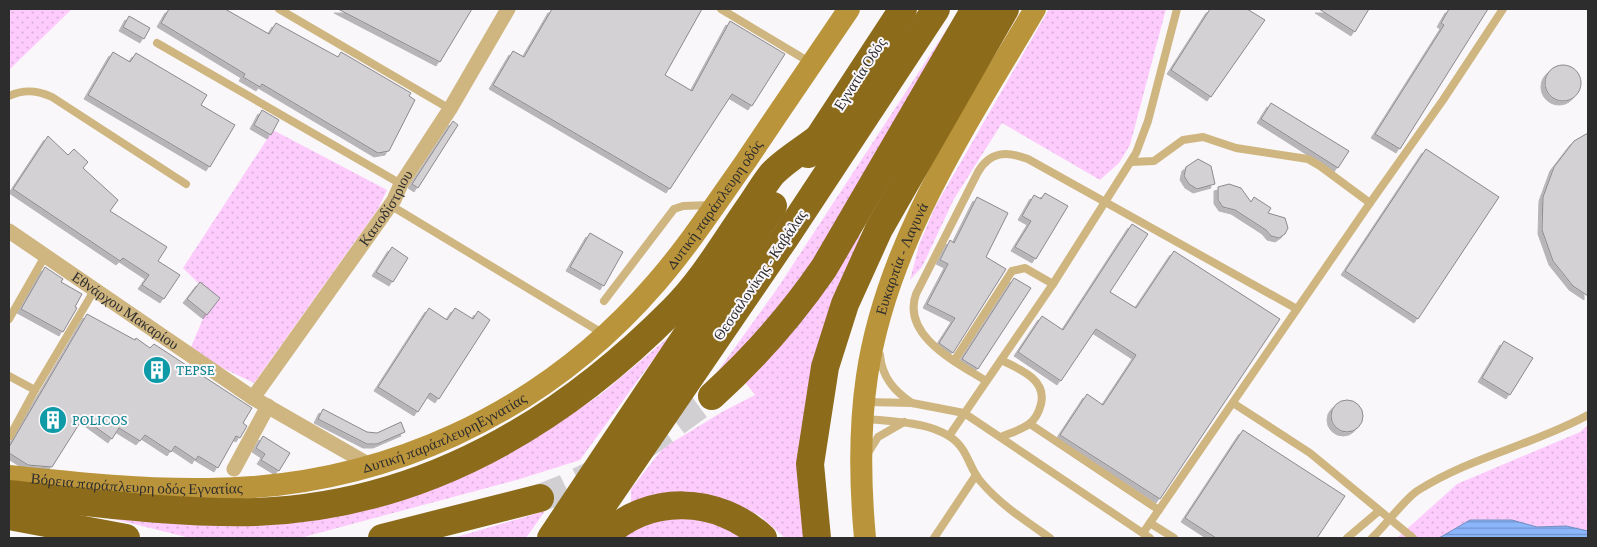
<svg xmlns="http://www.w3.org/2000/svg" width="1597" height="547" viewBox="0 0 1597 547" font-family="'Crimson Pro',serif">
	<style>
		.grass { fill: url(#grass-dots) }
		.water { fill: url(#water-rules); stroke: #708dbe }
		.building { fill: #d4d1d4; stroke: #8c898c; filter: url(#shadow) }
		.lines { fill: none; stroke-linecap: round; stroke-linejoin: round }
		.highway-tunnel { stroke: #d1cfd1; stroke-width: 28; stroke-dasharray: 28 14; stroke-linecap: butt }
		.lane { stroke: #cfb680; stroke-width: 8 }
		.street { stroke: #cfb680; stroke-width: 15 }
		.secondary { stroke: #ba943a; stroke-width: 22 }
		.highway { stroke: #8c6b1a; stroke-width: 28 }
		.labels { text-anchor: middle; stroke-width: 4; stroke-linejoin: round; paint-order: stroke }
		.street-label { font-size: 15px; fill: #2e2d2e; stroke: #faf7fa }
		.culture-label { font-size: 15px; fill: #0d838f; stroke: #faf7fa; text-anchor: start }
	</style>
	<defs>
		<pattern id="grass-dots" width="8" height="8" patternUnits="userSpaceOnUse" patternTransform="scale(1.25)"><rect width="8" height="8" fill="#fdccfd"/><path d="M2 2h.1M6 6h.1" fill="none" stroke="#d9b0d9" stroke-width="1.8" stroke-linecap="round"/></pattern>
		<pattern id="water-rules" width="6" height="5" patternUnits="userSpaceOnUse" patternTransform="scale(1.25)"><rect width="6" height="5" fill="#8cb6fc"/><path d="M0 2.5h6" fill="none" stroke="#7394cc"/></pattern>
		<filter id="shadow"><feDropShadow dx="-4" dy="4" stdDeviation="0" flood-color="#0004"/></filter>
	</defs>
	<rect width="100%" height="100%" fill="#faf7fa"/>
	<!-- grass -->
	<g class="grass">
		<polygon points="9,9 72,9 9,70"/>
		<polygon points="960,9 798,294 713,378 777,289"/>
		<polygon points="1049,9 1166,9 1130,145 1119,163 1100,180 1002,123 954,199 922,267 910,280 919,245 935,207"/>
		<polygon points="273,130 387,190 378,209 254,383 189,352 212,297 183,268"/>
		<polygon points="858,233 864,238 830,312 807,538 785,538 759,515 731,503 631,507 631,489 663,448 722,412 755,395 744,381"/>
		<polygon points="670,336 580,460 520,479 300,538 190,538 98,515 253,516 540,434 600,395"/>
		<polygon points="1588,425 1588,538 1397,538 1457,484 1580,432"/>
		<polygon points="545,511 526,538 450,538 460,536"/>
		<polygon points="683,514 755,538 620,538 640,524"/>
	</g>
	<!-- water -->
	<polygon class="water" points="1470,520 1512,520 1537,527 1566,526 1588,531 1588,538 1439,538"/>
	<!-- building -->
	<g class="building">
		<polygon points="169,9 225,9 269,34 276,23 338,57 341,52 411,93 409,96 415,100 389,151 378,153 262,84 260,87 243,77 245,74 161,23"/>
		<polygon points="338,9 472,9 440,62"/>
		<polygon points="552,9 702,9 665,75 692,91 730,21 785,54 752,106 732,94 670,189 493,85 513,51 524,57"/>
		<polygon points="1210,9 1247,9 1265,20 1211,97 1171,70"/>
		<polygon points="1319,9 1369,9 1355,32"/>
		<polygon points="1449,9 1488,9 1400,149 1375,134 1444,25 1441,23"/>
		<polygon points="129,16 150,28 144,39 123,27"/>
		<polygon points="113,52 130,62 136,53 207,95 201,105 235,125 210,167 88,95"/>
		<circle cx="1563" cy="83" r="18"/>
		<polygon points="1271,103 1349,151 1338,168 1261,119"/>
		<polygon points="262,110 279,120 271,135 254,125"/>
		<polygon points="453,121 458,125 418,188 412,184"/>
		<polygon points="1588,133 1588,296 1573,286 1553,261 1542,230 1543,197 1554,167 1574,141"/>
		<polygon points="48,136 68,155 74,149 88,162 83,168 118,200 110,211 167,247 158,261 180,275 164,299 142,285 149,275 123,258 120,261 13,189"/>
		<polygon points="1426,149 1499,197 1418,319 1345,271"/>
		<polygon points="1198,159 1211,166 1215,184 1197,189 1189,184 1184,176 1186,167"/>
		<polygon points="1229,184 1241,188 1251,202 1254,197 1271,208 1268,213 1285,218 1288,228 1285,234 1279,238 1271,236 1266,230 1235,210 1223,207 1218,200 1218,187"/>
		<polygon points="1045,193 1068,206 1036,259 1015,247 1031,221 1022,216 1034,195 1041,199"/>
		<polygon points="977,197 1008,213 986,257 1006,269 953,353 939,343 955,318 927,304 948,264 940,260 950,240 954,243"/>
		<polygon points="1132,224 1148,234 1110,292 1136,308 1174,251 1280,319 1160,499 1060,435 1087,394 1103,405 1136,355 1096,329 1061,381 1018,352 1042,316 1063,330"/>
		<polygon points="590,233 623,252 604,286 570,267"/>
		<polygon points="392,247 408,258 393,282 376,272"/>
		<polygon points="45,267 63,279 61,282 82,294 75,307 77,308 63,332 21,309"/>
		<polygon points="1014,278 1031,288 978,369 962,359"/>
		<polygon points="200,282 220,298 207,315 187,299"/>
		<polygon points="429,308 447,320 455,308 473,319 478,311 490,320 439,399 430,393 418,412 378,387"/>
		<polygon points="87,314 135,340 136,338 150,348 154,344 252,408 243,423 247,426 240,438 236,436 218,468 198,456 196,460 175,446 171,452 145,435 140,441 119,428 112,439 83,418 52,467 28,465 9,453 9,447"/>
		<polygon points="1504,341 1533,358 1510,395 1482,378"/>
		<circle cx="1347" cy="416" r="16"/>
		<polygon points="323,409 367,432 377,433 401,422 405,432 377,444 367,444 318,419"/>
		<polygon points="1243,430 1345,496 1317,538 1216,538 1185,518"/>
		<polygon points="263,436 290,453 279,471 261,460 265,454 256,448"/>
	</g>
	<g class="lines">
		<!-- highway-tunnel -->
		<g class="highway-tunnel">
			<polyline points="642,447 712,396"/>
			<polyline points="540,498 563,489 602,470"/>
		</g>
		<!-- lane -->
		<g class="lane">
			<polyline points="279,9 450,109"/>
			<polyline points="721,9 811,63"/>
			<polyline points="157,43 401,184"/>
			<path d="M 9,96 C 24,89 37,90 52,97 L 186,184"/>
			<polyline points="1131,162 1154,161 1183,140 1203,137 1236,148 1308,159 1320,166 1370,203"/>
			<polyline points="390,205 602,333"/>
			<polyline points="604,301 674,209 683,206 711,205"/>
			<polyline points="9,319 45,256"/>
			<path d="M 880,355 C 882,377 894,391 912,403"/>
			<path d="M 1001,360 C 1019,369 1047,379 1041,404 C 1039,412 1036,419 1029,424 C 1021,430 1010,433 1001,437"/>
			<polyline points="954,361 1012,271 1025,268 1053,284"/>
			<polyline points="9,376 35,390 10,436"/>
			<path d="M 986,381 C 958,363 901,336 916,294 L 978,172 C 990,151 1007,151 1028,159 L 1297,309"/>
			<polyline points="35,390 95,289"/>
			<polyline points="866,402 912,403 964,413 1150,538"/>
			<polyline points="1233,403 1310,453 1413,538"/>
			<path d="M 864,419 C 894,421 946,422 963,450 C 970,461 973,474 982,483 C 1002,506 1026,521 1050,538"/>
			<polyline points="1030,424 1159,510"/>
			<polyline points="949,436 1053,284 1136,153 1148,121 1177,9"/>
			<polyline points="868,453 878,437 904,422"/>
			<polyline points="1150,523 1174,538"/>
			<polyline points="1143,533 1370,203 1443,100 1503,9"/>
			<polyline points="934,538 976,475"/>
			<polyline points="1347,538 1379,511"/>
			<path d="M 1372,538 C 1385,526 1404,500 1417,491 C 1470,457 1533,445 1588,415"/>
		</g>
		<!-- street -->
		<g class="street">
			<path id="s1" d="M 9,231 L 253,398 L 373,467"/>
			<path id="s2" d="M 253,398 L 394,200 L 401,184 L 450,109 L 508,9"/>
			<polyline points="234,469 268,406"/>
		</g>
		<!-- secondary -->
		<g class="secondary">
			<path id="s3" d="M 9,476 C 75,483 141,490 208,489 C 381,488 542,415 656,283 C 689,245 717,202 746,161 C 780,110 815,59 849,9"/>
			<path id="s4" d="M 865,538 C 860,484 859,430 867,376 C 887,241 968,123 1035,9"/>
		</g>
		<!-- highway -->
		<g class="highway">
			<polyline points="808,154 903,9"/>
			<path d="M 712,396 C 755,357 791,316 824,268 L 975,9"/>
			<path d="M 9,494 C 88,502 176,514 256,512 C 422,506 560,424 674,309 C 704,279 726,240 750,206 C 757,196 764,184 772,174 C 784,161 803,150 817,139"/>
			<polyline points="9,516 126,538"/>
			<polyline points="382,538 540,498"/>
			<polyline points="551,538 773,206"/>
			<polyline points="580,538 785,238 936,9"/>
			<path d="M 603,538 C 648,493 718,496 763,538"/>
			<polyline points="817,538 810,464 825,367 845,304 879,229 1005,9"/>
		</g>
	</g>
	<!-- icons -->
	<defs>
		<symbol id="building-disc" viewBox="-11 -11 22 22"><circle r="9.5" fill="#0f9aa8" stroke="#faf7fa"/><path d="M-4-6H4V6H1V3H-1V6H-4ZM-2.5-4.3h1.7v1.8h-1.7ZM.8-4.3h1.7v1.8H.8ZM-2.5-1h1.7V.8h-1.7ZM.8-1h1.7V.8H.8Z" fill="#fff"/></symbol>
	</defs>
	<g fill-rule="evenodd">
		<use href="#building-disc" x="141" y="354" width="32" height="32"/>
		<use href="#building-disc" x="37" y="404" width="32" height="32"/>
	</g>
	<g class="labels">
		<!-- street labels -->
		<g class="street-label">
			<text transform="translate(860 74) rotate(-57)" y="5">Εγνατία Οδός</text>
			<text dy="5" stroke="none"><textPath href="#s3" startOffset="806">Δυτική παράπλευρη οδός</textPath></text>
			<text dy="5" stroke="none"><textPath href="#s2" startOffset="232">Καποδίστριου</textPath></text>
			<text dy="5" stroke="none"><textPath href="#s4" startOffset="285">Ευκαρπία - Λαγυνά</textPath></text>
			<text transform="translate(760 275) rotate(-56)" y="5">Θεσσαλονίκης - Καβάλας</text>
			<text dy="5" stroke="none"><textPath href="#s1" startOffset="141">Εθνάρχου Μακαρίου</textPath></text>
			<text dy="5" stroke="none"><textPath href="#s3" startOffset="445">Δυτική παράπλευρηΕγνατίας</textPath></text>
			<text dy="5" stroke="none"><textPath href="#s3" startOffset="128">Βόρεια παράπλευρη οδός Εγνατίας</textPath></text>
		</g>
		<!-- culture labels -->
		<g class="culture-label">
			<text x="176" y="375">TEPSE</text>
			<text x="72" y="425">POLICOS</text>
		</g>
	</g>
	<!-- border -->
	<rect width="1597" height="547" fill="none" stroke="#2e2d2e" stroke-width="20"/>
</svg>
